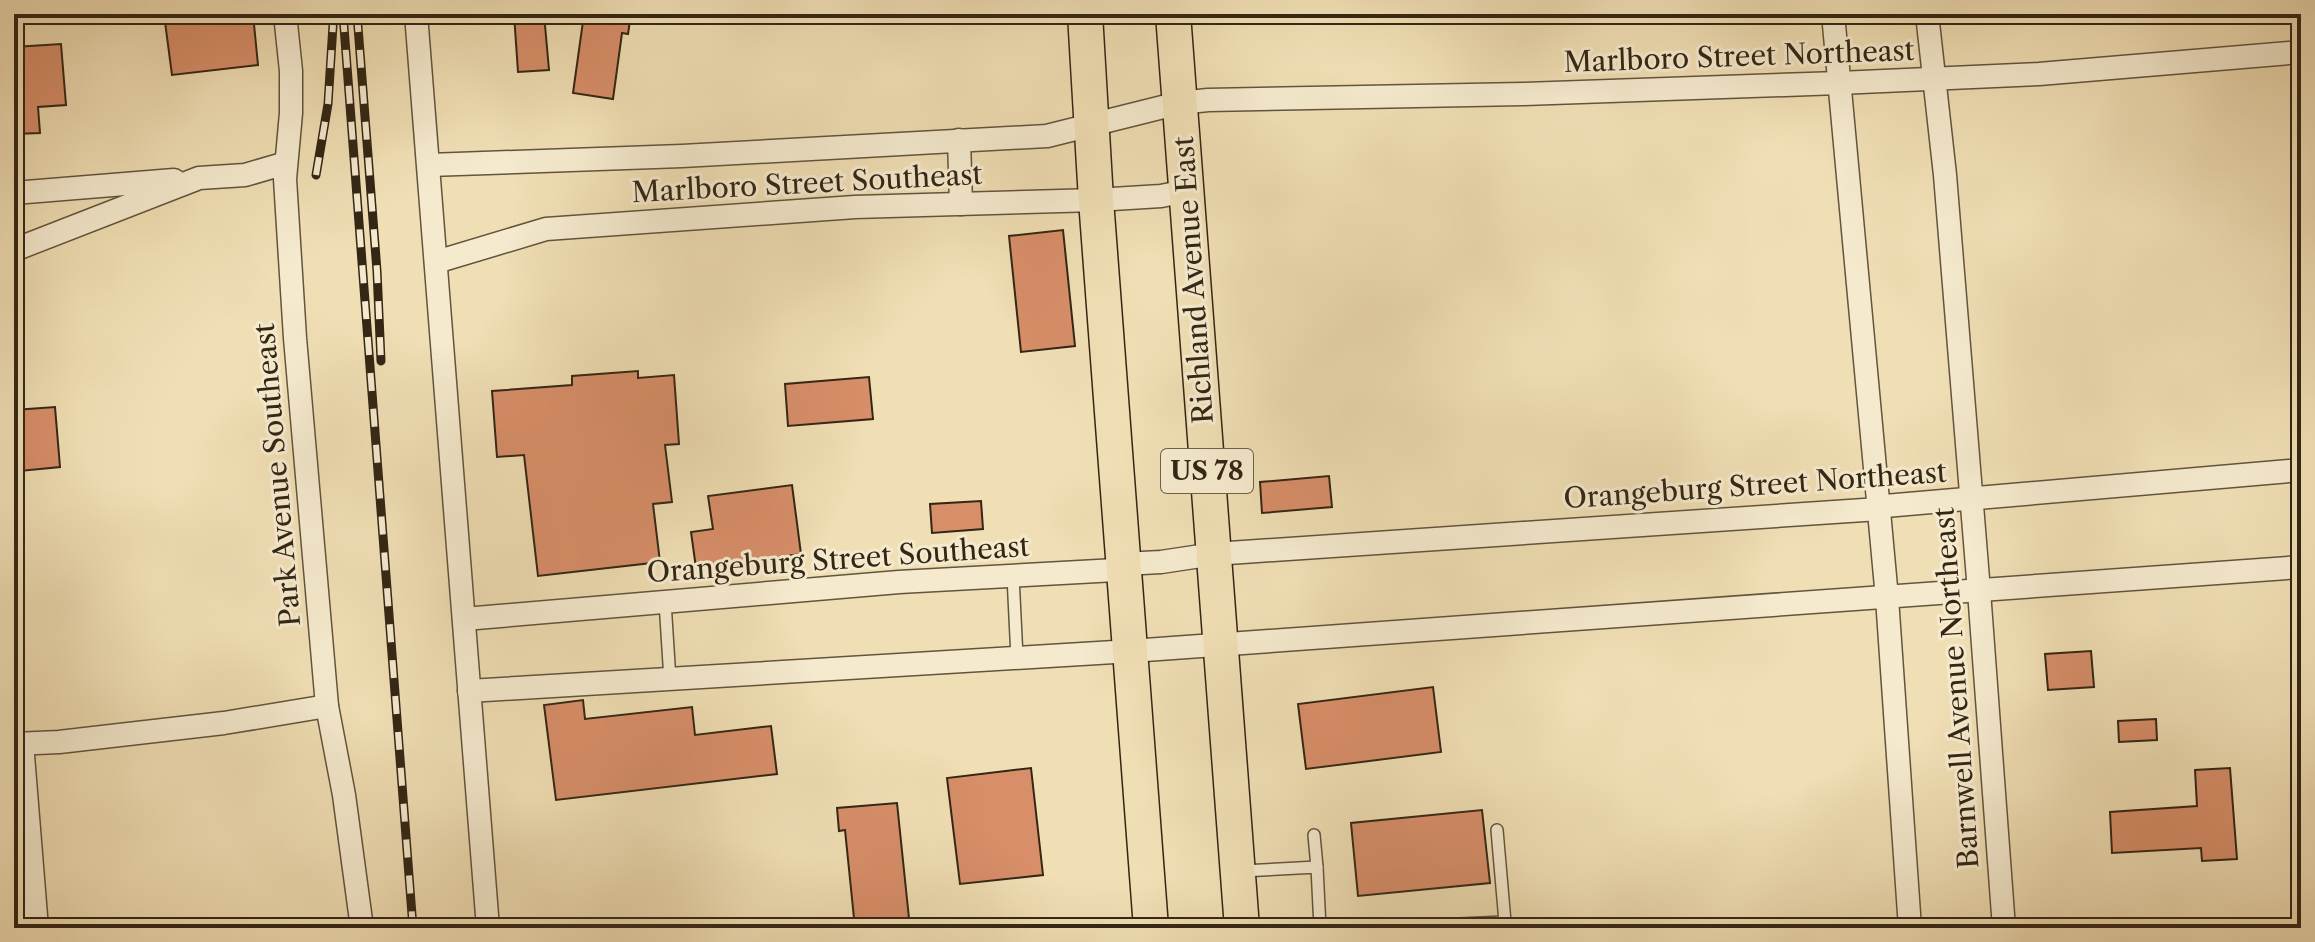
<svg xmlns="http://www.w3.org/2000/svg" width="2315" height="942" viewBox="0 0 2315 942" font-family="'Libre Caslon Text',serif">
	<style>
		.building { fill: #d78e69; stroke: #332615; stroke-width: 2 }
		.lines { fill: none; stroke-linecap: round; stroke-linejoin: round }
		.service-casing { stroke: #62543d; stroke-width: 14 }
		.minor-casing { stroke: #62543d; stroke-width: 25 }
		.primary-casing { stroke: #332615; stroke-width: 37 }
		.service { stroke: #f5eace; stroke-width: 11 }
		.minor { stroke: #f5eace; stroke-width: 22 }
		.primary { stroke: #f0deb4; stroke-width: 34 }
		.rail-casing { stroke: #332615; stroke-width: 9 }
		.rail { stroke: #f5eace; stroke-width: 6; stroke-dasharray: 18; stroke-linecap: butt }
		.labels { text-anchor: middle; stroke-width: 6; stroke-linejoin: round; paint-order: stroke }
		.shield { fill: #f5eace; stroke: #6d614c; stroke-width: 2 }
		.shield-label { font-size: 26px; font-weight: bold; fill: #332615 }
		.street-label { font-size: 28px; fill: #332615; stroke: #f5eace }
	</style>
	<rect width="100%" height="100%" fill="#f0deb4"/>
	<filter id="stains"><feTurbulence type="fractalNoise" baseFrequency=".0025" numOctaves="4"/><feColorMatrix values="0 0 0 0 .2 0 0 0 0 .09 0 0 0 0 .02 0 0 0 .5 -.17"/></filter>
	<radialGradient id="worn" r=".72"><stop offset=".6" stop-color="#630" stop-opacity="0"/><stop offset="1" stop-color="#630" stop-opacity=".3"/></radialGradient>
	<!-- building -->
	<g class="building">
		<polygon points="232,14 253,14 258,65 172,75 165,22"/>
		<polygon points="514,14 544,14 549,70 518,72"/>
		<polygon points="584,14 631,14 628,34 622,33 613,99 573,93"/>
		<polygon points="61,44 66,105 38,107 40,133 14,134 14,47"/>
		<polygon points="1063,230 1075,346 1021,352 1009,236"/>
		<polygon points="638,371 638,378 674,375 679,444 665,445 672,502 653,504 660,562 538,576 524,455 497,457 492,391 572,385 572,376"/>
		<polygon points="869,377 873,419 788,426 785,384"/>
		<polygon points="55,407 60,467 20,471 19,459 14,460 14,410"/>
		<polygon points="1329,476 1332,507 1262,513 1260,482"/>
		<polygon points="792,485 801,554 696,568 691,532 713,529 708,496"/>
		<polygon points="981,501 983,529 932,533 930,504"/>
		<polygon points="2091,651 2094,687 2048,690 2045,654"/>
		<polygon points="1433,687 1441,752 1306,769 1298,704"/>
		<polygon points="583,700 585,719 692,707 695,735 771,726 777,774 556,800 544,705"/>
		<polygon points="2156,719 2157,740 2119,742 2118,721"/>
		<polygon points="1031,768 1043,875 960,884 947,778"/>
		<polygon points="2230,768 2237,859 2202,861 2201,848 2112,853 2110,812 2197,806 2195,770"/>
		<polygon points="897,803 910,928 855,928 845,830 839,831 837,808"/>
		<polygon points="1482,810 1490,883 1358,896 1351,823"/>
	</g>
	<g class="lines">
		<defs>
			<g id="service">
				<polyline points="1013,576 1017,658"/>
				<polyline points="665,602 670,680"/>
				<polyline points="1497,830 1505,922"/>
				<polyline points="1314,835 1317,867"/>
				<polyline points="1242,871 1317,867 1320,928"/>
				<polyline points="1366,928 1505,922 1506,928"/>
			</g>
			<g id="minor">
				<polyline points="285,14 291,71 291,113 285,179 295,338 327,706 344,795 362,928"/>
				<polyline points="416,14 488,928"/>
				<polyline points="1833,14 1887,598 1910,928"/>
				<polyline points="1927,14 1945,175 1979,591 2004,928"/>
				<polyline points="959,140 961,204"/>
				<polyline points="429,165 682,156 1047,136 1179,103 1208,100 1523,94 1839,83 2039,74 2301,52"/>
				<polyline points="14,193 174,180"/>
				<polyline points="14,250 199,178 245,175 286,163"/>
				<polyline points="436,262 546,229 855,207 1096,200 1161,196 1186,191"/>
				<polyline points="464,619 899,582 1116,570 1123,564 1161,562 1214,554 1879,509 1885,506 2301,470"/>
				<polyline points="469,691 1131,651 2301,567"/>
				<polyline points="22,743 37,928"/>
				<polyline points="14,744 59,742 224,723 327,706"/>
			</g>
			<g id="primary">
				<polyline points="1085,14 1096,200 1151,928"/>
				<polyline points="1173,14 1242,928"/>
			</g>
		</defs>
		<!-- service casing -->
		<use href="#service" class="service-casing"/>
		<!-- minor casing -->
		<use href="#minor" class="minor-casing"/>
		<!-- primary casing -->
		<use href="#primary" class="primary-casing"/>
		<!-- service -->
		<use href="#service" class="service"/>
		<!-- minor -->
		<use href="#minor" class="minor"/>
		<!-- primary -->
		<use href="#primary" class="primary"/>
		<defs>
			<g id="rail">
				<polyline points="343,14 413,928"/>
				<polyline points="357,14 377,271 381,361"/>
				<polyline points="316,175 328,104 333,25"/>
			</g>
		</defs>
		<!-- rail casing -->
		<use href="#rail" class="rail-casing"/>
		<!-- rail -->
		<use href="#rail" class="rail"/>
	</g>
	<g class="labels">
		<!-- shield labels -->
		<rect class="shield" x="1161" y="449" width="92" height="44" rx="6"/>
		<g class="shield-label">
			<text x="1207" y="480">US 78</text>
		</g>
		<!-- street labels -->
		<g class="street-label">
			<text transform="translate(1739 56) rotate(-2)" y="10">Marlboro Street Northeast</text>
			<text transform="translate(807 183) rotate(-3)" y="10">Marlboro Street Southeast</text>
			<text transform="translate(1193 280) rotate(-94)" y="10">Richland Avenue East</text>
			<text transform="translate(277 475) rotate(-95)" y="10">Park Avenue Southeast</text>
			<text transform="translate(1755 485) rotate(-4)" y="10">Orangeburg Street Northeast</text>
			<text transform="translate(838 559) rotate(-4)" y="10">Orangeburg Street Southeast</text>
			<text transform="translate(1956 688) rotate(-94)" y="10">Barnwell Avenue Northeast</text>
		</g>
	</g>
	<!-- margin -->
	<rect width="2315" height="942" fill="none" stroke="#f0deb4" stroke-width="48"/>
	<rect x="16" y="16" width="2283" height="910" fill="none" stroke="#332615" stroke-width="4"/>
	<rect x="24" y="24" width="2267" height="894" fill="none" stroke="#332615" stroke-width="2"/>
	<rect width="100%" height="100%" filter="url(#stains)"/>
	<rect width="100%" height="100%" fill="url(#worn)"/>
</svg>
